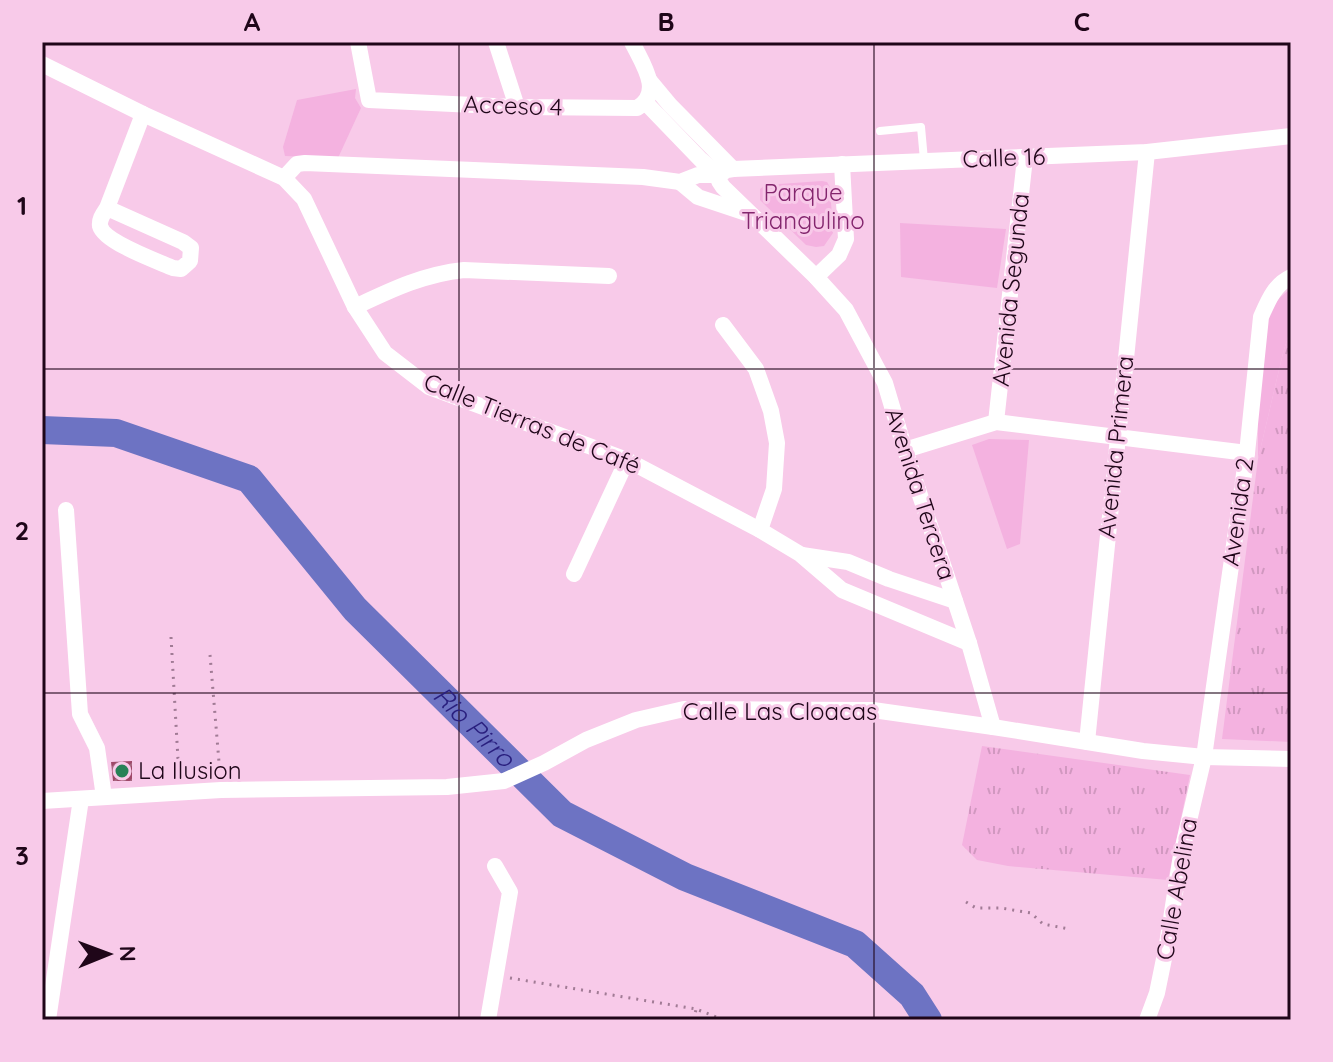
<svg xmlns="http://www.w3.org/2000/svg" width="1333" height="1062" viewBox="0 0 1333 1062" font-family="Quicksand,sans-serif">
	<style>
		.grass { fill: url(#grass-tufts) }
		.park { fill: #f4b2e0 }
		.lines { fill: none; stroke-linecap: round; stroke-linejoin: round }
		.river { stroke: #6d73c3; stroke-width: 28 }
		.building { fill: url(#building-cross-hatch) }
		.path { stroke: #a17b95; stroke-width: 3; stroke-dasharray: 2 6; stroke-linecap: butt }
		.service { stroke: #fff; stroke-width: 8 }
		.minor { stroke: #fff; stroke-width: 16 }
		.grid { fill: none; stroke: #1f0619; stroke-width: 2; stroke-opacity: 0.55 }
		.poi-dot { fill: #278157; stroke: #f8cae9; stroke-width: 3 }
		.labels { text-anchor: middle; stroke-width: 6; stroke-linejoin: round; paint-order: stroke }
		.street-label { font-size: 24px; fill: #1f0619; stroke: #f8cae9 }
		.park-label { font-size: 24px; fill: #83256d; stroke: #f8cae9 }
		.poi-label { font-size: 24px; fill: #1f0619; stroke: #f8cae9; text-anchor: start }
		.water-label { font-size: 26px; font-style: italic; fill: #291f7e; stroke: #f8cae9 }
		.neatline { fill: none; stroke: #1f0619; stroke-width: 3 }
		.grid-label { font-size: 26px; text-anchor: middle; font-weight: bold; fill: #1f0619 }
	</style>
	<defs>
		<pattern id="grass-tufts" width="24" height="20" patternUnits="userSpaceOnUse" patternTransform="scale(2)"><rect width="24" height="20" fill="#f4b2e0"/><path d="M3 7l-1-3M5 7V3M7 7l1-3M15 17l-1-3M17 17v-4M19 17l1-3" fill="none" stroke="#d198c0"/></pattern>
		<pattern id="building-cross-hatch" width="8" height="8" patternUnits="userSpaceOnUse" patternTransform="scale(2)"><rect width="8" height="8" fill="#9f4869"/><path d="M0 0l8 8M0 8l8-8" fill="none" stroke="#a86881"/></pattern>
	</defs>
	<rect width="100%" height="100%" fill="#f8cae9"/>
	<!-- grass -->
	<g class="grass">
		<polygon points="1291,327 1291,742 1222,739 1258,459 1283,353"/>
		<polygon points="982,746 1190,775 1168,880 1008,866 977,860 962,845"/>
	</g>
	<!-- park -->
	<g class="park">
		<polygon points="356,89 355,98 361,108 338,158 285,156 283,147 297,100"/>
		<polygon points="822,181 827,182 830,187 833,233 824,246 816,247 806,245 760,200 760,189 765,185"/>
		<polygon points="900,223 1006,229 997,288 901,277"/>
		<polygon points="1291,288 1291,327 1283,353 1258,459 1258,403 1267,320 1275,302"/>
		<polygon points="989,439 1029,440 1020,544 1007,549 972,445"/>
	</g>
	<g class="lines">
		<!-- river -->
		<path class="river" id="s1" d="M 42,430 L 116,433 L 249,479 L 355,609 L 562,814 L 685,877 L 855,944 L 912,995 L 928,1020"/>
	</g>
	<!-- building -->
	<polygon class="building" points="132,761 132,781 113,781 111,762"/>
	<g class="lines">
		<!-- path -->
		<g class="path">
			<polyline points="171,637 179,777"/>
			<polyline points="210,655 220,774"/>
			<polyline points="966,902 976,908 1001,908 1031,913 1043,924 1069,929"/>
			<polyline points="510,978 696,1009 724,1020"/>
			<polyline points="694,1020 696,1009"/>
		</g>
		<!-- service -->
		<polyline class="service" points="880,131 921,127 924,160"/>
		<!-- minor -->
		<g class="minor">
			<path d="M 358,42 L 369,100 L 517,107 L 637,108 C 664,93 642,63 632,42"/>
			<polyline points="496,42 517,107"/>
			<polyline points="42,64 143,114 284,178 304,199 355,307 385,353 429,387 627,460 760,530 800,554 842,590 969,643"/>
			<polyline points="650,81 670,105 733,169"/>
			<polyline points="646,103 701,160 719,175 719,181 723,187 816,277 846,310 885,383 905,450 969,643 993,727"/>
			<polyline points="719,175 727,170 733,169 1147,152 1291,136"/>
			<polyline points="284,178 297,164 305,163 643,177 680,182 698,175 719,175"/>
			<polyline points="680,182 698,197 746,213"/>
			<path d="M 107,208 L 183,242 L 191,248 L 190,261 L 181,269 L 173,268 C 157,261 104,242 100,226 C 99,219 103,214 107,208 L 143,114"/>
			<polyline points="816,277 839,255 846,239 842,164"/>
			<path d="M 355,307 C 391,290 424,274 464,270 L 609,276"/>
			<polyline points="723,325 756,369 771,411 777,443 774,489 760,530"/>
			<polyline points="996,422 1025,158"/>
			<polyline points="905,450 996,422 1247,453"/>
			<polyline points="66,510 80,714 97,748 104,797"/>
			<polyline points="802,555 848,562 889,579 955,601"/>
			<polyline points="574,574 627,460"/>
			<polyline points="1087,742 1147,152"/>
			<polyline points="42,801 221,790 447,787 504,781 544,763 586,740 636,720 684,709 873,710 993,727 1143,751 1204,757 1291,759"/>
			<polyline points="48,1020 81,799"/>
			<polyline points="488,1020 510,892 495,866"/>
			<path d="M 1147,1020 L 1157,993 L 1167,944 L 1181,855 L 1204,757 L 1247,453 L 1261,317 C 1268,301 1274,285 1291,277"/>
		</g>
	</g>
	<!-- grid -->
	<path class="grid" d="M 459,42 L 459,1020M 874,42 L 874,1020M 42,369 L 1291,369M 42,693 L 1291,693"/>
	<!-- markers -->
	<circle class="poi-dot" cx="122" cy="771" r="8"/>
	<g class="labels">
		<!-- street labels -->
		<g class="street-label">
			<text transform="translate(513 106) rotate(2)" y="8">Acceso 4</text>
			<text transform="translate(1004 158) rotate(-2)" y="8">Calle 16</text>
			<text transform="translate(1011 290) rotate(-84)" y="8">Avenida Segunda</text>
			<text transform="translate(532 424) rotate(22)" y="8">Calle Tierras de Café</text>
			<text transform="translate(1116 447) rotate(-84)" y="8">Avenida Primera</text>
			<text transform="translate(920 494) rotate(72)" y="8">Avenida Tercera</text>
			<text transform="translate(1238 512) rotate(-82)" y="8">Avenida 2</text>
			<text x="780" y="720">Calle Las Cloacas</text>
			<text transform="translate(1177 889) rotate(-80)" y="8">Calle Abelina</text>
		</g>
		<!-- park labels -->
		<g class="park-label">
			<text x="803" y="201">Parque<tspan x="803" dy="28">Triangulino</tspan></text>
		</g>
		<!-- poi labels -->
		<g class="poi-label">
			<text x="138" y="779">La Ilusion</text>
		</g>
		<!-- water labels -->
		<g class="water-label">
			<text dy="9" stroke="none"><textPath href="#s1" startOffset="550">Rio Pirro</textPath></text>
		</g>
	</g>
	<!-- border -->
	<rect width="1333" height="1062" fill="none" stroke="#f8cae9" stroke-width="88"/>
	<!-- north arrow -->
	<g transform="translate(108 954) rotate(89)" stroke="#f8cae9" stroke-width="6" paint-order="stroke">
	<path d="M0-6L14 30L0 20L-14 30Z" fill="#1f0619"/>
	<text y="-12" font-size="22" font-weight="bold" text-anchor="middle" fill="#1f0619">N</text>
	</g>
	<rect x="44" y="44" width="1245" height="974" class="neatline"/>
	<g class="grid-label">
		<text x="252" y="31">A</text>
		<text x="666" y="31">B</text>
		<text x="1082" y="31">C</text>
		<text x="22" y="215">1</text>
		<text x="22" y="540">2</text>
		<text x="22" y="865">3</text>
	</g>
</svg>
